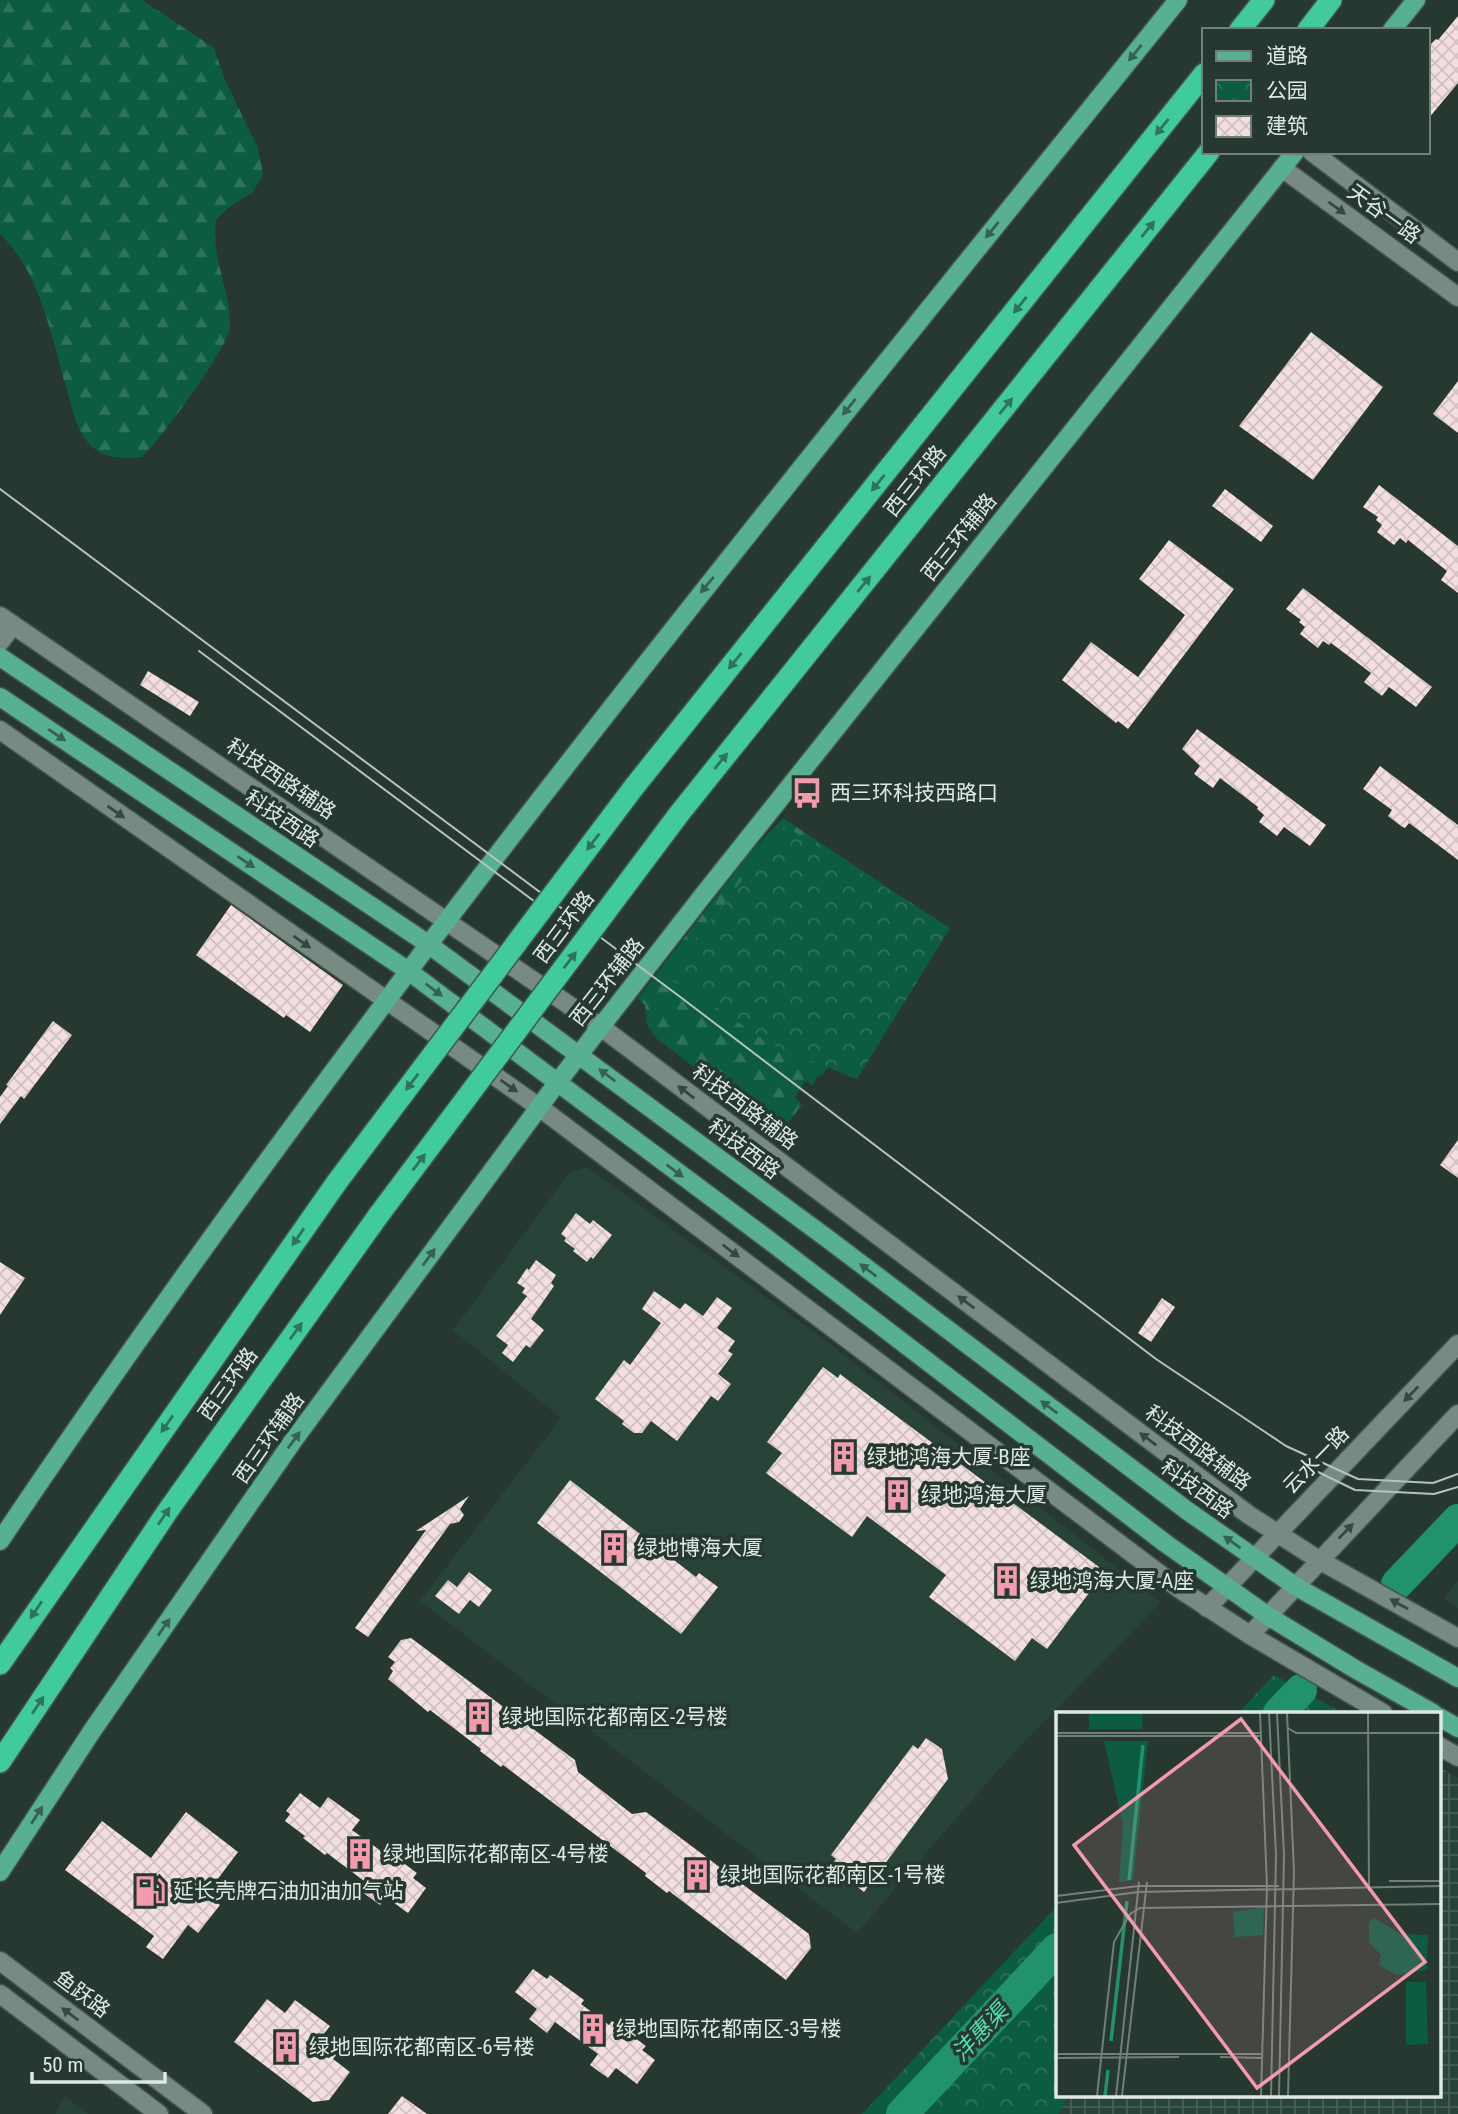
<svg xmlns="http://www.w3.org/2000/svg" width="1458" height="2114" viewBox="0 0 1458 2114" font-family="'Roboto Condensed','Noto Sans SC',sans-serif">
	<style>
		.built { fill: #284337 }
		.industrial { fill: url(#industrial-grid) }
		.forest { fill: url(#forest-firs) }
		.park { fill: url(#park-crowns) }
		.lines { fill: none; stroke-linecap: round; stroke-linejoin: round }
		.river { stroke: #21926d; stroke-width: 32 }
		.building { fill: url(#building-cross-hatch) }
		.minor-casing { stroke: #44544d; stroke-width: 21 }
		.major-casing { stroke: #44544d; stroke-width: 21 }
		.highway-casing { stroke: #44544d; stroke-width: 24 }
		.minor { stroke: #778b82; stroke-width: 18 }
		.major { stroke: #57b191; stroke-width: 18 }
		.highway { stroke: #41ca9b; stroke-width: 21 }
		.tram { stroke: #b6c3bd; stroke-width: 2 }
		.highway-bridge-casing { stroke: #44544d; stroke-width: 24; stroke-linecap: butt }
		.highway-bridge { stroke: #41ca9b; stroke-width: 21 }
		.oneway { fill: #376252 }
		.oneway2 { fill: #31725b }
		.oneway3 { fill: #364940 }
		.labels { text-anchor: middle; stroke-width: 7; stroke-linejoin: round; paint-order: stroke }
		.street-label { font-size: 21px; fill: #dee9e4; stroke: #263830 }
		.poi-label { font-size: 21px; fill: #dee9e4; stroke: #263830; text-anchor: start }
		.water-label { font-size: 23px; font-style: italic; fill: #51e0ad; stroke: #263830 }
		.inset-river { fill: none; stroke: #21926d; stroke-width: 3.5 }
		.inset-road { fill: none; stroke: #707f78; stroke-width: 2 }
		.view { fill: #f39aac; fill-opacity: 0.15; stroke: #f39aac; stroke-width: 3.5 }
		.inset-edge { fill: none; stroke: #dee9e4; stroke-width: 3.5 }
	</style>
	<defs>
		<pattern id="industrial-grid" width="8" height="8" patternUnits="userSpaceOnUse" patternTransform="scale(1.75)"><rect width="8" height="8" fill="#284337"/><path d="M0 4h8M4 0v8" fill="none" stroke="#475e54"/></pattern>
		<pattern id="forest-firs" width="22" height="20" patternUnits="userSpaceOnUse" patternTransform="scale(1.75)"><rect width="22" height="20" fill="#0c5c43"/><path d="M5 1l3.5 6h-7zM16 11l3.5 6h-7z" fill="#2f735e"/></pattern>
		<pattern id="park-crowns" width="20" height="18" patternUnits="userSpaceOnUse" patternTransform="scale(1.75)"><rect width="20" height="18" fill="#0c5c43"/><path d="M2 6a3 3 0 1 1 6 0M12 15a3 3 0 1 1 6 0" fill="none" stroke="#2f735e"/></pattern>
		<pattern id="building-cross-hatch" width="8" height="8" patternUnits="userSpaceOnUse" patternTransform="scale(1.75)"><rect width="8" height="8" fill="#f3dfe2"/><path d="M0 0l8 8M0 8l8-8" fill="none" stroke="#d0c0c2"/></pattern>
	</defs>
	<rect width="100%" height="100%" fill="#263830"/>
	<!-- built -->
	<g class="built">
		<polygon points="587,1167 821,1337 1161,1602 1006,1761 857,1933 420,1601 561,1418 453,1330 569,1173"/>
		<polygon points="1458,1581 1458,1608 1443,1599"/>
		<polygon points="65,2096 88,2114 55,2114"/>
	</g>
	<!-- industrial -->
	<polygon class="industrial" points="1439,1767 1458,1778 1458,2114 1059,2114 1068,2095 1439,2095"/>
	<!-- forest -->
	<g class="forest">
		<path d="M 0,0 L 142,0 L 214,48 L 225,80 L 258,148 L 263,174 L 253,192 L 228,208 L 216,220 C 211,260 231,291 230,327 C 230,345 159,442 142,457 C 126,458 109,460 95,449 C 76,434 73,410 66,387 C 51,335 40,272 0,234 Z"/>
		<polygon points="783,818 937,920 824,1073 817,1077 813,1085 805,1081 795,1098 802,1104 781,1133 657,1039 647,1025 645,1005 638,998 750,853"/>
	</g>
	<!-- park -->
	<g class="park">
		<polygon points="785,826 950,928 857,1079 770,1044 692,991 665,977"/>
		<polygon points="1274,1675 1343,1713 1238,1713"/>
		<polygon points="1057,1906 1057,2095 1068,2095 1059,2114 862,2114"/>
	</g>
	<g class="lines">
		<!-- river -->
		<g class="river">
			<polyline points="1397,1584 1458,1520"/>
			<polyline points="1279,1713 1301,1690"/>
			<polyline points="902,2114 1057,1949"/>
		</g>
	</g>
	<!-- building -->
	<g class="building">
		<polygon points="1458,16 1458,83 1428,119 1428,47 1436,39 1438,40"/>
		<polygon points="1311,332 1383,387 1313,480 1239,426"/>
		<polygon points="1458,381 1458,433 1433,414"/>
		<polygon points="1379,485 1458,546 1458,593 1441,580 1447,571 1408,540 1406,543 1400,538 1394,545 1377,532 1382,525 1376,520 1378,517 1363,507"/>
		<polygon points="1225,489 1273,526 1261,542 1212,506"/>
		<polygon points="1169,540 1234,589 1128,729 1118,721 1116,723 1062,680 1091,642 1138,677 1185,615 1139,579"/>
		<polygon points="1303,588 1432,687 1416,707 1389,687 1382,696 1364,682 1371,673 1331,643 1329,645 1323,641 1318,648 1300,634 1305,627 1299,622 1301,620 1286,609"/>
		<polygon points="148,671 199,702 190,716 140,685"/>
		<polygon points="1197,729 1326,825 1310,846 1284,827 1277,836 1259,822 1264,815 1257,809 1258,807 1220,778 1213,788 1194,774 1200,766 1182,749"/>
		<polygon points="1380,766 1458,825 1458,860 1409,823 1405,828 1401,826 1388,816 1392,810 1363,789"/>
		<polygon points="231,905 343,985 310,1032 286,1015 284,1018 196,955"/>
		<polygon points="53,1021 72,1035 24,1099 21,1096 0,1124 0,1097 8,1086 6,1085"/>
		<polygon points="1458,1140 1458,1178 1440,1165"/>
		<polygon points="576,1213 590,1224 593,1220 612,1235 593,1259 591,1257 587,1262 573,1251 575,1249 564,1241 566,1238 561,1234"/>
		<polygon points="536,1260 556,1275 551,1283 554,1286 531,1319 544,1330 530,1348 526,1345 513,1362 502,1353 508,1345 496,1336 527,1296 522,1293 525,1288 517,1283 527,1268 529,1270"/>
		<polygon points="0,1262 25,1278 0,1315"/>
		<polygon points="654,1291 680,1309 685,1303 703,1316 717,1297 732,1308 717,1328 735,1341 728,1351 733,1354 718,1374 731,1384 718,1401 711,1396 677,1441 651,1421 642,1433 634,1433 622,1424 624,1421 595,1399 624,1360 630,1365 661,1323 642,1309"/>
		<polygon points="1162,1298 1175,1307 1151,1342 1138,1333"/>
		<polygon points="823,1367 838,1378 840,1374 1099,1567 1095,1573 1101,1577 1047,1649 1032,1638 1015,1661 929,1597 946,1575 867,1516 852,1537 766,1473 782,1453 767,1442"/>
		<polygon points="570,1480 696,1577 699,1573 718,1587 681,1634 537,1523"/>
		<polygon points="469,1496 460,1509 464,1515 459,1522 450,1524 368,1637 355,1628 426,1530 416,1531"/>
		<polygon points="469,1572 492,1590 479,1607 470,1600 459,1614 435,1596 448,1580 457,1587"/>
		<polygon points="411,1638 575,1760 578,1772 632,1814 646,1812 809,1934 811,1948 786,1980 669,1891 667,1893 645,1876 646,1873 503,1765 501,1767 480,1751 481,1749 430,1710 428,1712 388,1679 393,1671 390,1668 395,1662 388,1657 401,1640"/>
		<polygon points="926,1738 942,1749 948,1779 864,1892 830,1866 836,1859 831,1855 913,1745 918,1749"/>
		<polygon points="300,1793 320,1808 328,1797 360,1820 352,1830 381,1851 383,1848 417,1873 413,1878 426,1888 408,1913 386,1897 380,1905 362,1892 368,1884 327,1853 325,1855 303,1838 305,1836 285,1821 290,1814 286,1811"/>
		<polygon points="186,1812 238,1852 208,1892 212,1894 210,1898 220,1905 198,1933 188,1925 163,1959 146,1947 154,1936 65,1870 102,1821 151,1858"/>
		<polygon points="533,1969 547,1979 550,1975 584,2000 581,2004 609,2025 612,2021 646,2046 642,2050 655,2060 637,2084 616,2068 608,2078 590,2065 598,2054 555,2022 547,2033 529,2019 537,2009 515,1992"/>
		<polygon points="267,1999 285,2013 295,2000 330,2026 320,2039 338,2053 333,2059 350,2072 329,2100 313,2102 234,2042"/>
		<polygon points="402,2096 427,2114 388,2114"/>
	</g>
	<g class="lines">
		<defs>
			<g id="minor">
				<polyline points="1312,152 1458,262"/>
				<polyline points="1282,168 1458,297"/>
				<polyline points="0,616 601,1027 1249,1515 1319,1560 1458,1638"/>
				<polyline points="0,642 13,625"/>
				<polyline points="0,730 539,1107 1181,1590 1250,1635 1383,1713"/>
				<polyline points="1207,1608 1458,1344"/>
				<polyline points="1250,1635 1458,1414"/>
				<polyline points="1439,1746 1458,1757"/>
				<polyline points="0,1961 203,2114"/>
				<polyline points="0,1994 159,2114"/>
			</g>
			<g id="major">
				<polyline points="1392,30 1416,0"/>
				<polyline points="0,657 428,944 828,1239 1189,1512 1295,1586 1458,1678"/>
				<polyline points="0,697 407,970 766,1238 1165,1543 1268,1616 1355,1669 1433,1713"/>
				<path d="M 0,1541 C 361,1004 772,504 1178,0"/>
				<polyline points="1439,1717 1458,1728"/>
				<polyline points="0,1872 92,1731 293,1441 557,1083 704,894 1295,152"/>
			</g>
			<g id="highway">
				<polyline points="1240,30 1264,0"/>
				<polyline points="1308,30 1331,0"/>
				<polyline points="634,787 1204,74"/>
				<polyline points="679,814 1209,152"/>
				<polyline points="0,1664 337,1182"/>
				<polyline points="0,1762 167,1512 378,1216"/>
			</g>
		</defs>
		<!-- minor casing -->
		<use href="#minor" class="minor-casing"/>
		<!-- major casing -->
		<use href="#major" class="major-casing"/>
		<!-- highway casing -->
		<use href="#highway" class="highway-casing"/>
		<!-- minor -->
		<use href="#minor" class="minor"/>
		<!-- major -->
		<use href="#major" class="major"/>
		<!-- highway -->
		<use href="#highway" class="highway"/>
		<!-- tram -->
		<g class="tram">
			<polyline points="0,489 679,996 1156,1359 1286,1446 1358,1479 1433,1483 1458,1474"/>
			<polyline points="199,651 546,910"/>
			<polyline points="1312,1469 1355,1490 1434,1494 1458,1487"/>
		</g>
		<defs>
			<g id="highway-bridge">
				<polyline points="337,1182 634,787"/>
				<polyline points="378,1216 679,814"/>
			</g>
		</defs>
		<!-- highway-bridge casing -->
		<use href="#highway-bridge" class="highway-bridge-casing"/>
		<!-- highway-bridge -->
		<use href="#highway-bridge" class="highway-bridge"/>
	</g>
	<!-- one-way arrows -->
	<defs><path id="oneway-solid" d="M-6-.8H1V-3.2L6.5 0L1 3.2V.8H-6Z" transform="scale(1.75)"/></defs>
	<g class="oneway">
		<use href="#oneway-solid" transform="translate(1135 53) rotate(129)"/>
		<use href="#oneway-solid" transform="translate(992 230) rotate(129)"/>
		<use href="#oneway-solid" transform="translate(849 407) rotate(129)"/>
		<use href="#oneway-solid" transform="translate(707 585) rotate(129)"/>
		<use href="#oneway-solid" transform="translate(57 735) rotate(34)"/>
		<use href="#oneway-solid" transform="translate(246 862) rotate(34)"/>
		<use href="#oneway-solid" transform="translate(434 990) rotate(37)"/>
		<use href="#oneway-solid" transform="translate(607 1075) rotate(-143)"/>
		<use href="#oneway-solid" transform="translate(675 1171) rotate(37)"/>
		<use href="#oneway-solid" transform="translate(429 1257) rotate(-54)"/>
		<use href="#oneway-solid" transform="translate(868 1270) rotate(-143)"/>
		<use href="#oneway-solid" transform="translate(1049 1407) rotate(-143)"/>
		<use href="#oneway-solid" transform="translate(294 1440) rotate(-54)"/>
		<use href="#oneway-solid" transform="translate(1232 1542) rotate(-145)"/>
		<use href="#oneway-solid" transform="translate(164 1627) rotate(-55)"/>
		<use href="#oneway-solid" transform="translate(37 1815) rotate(-57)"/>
	</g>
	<g class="oneway2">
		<use href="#oneway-solid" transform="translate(1162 127) rotate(129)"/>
		<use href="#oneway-solid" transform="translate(1148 229) rotate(-51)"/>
		<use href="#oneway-solid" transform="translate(1020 305) rotate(129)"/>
		<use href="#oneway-solid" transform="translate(1006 406) rotate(-51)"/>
		<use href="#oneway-solid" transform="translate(878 483) rotate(129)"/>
		<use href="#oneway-solid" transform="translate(864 584) rotate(-51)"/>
		<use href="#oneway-solid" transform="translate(735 661) rotate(129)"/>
		<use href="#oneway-solid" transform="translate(721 761) rotate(-51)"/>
		<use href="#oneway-solid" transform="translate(593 842) rotate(127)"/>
		<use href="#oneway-solid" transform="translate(570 960) rotate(-53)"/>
		<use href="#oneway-solid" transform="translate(412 1082) rotate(127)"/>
		<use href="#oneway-solid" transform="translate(419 1162) rotate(-53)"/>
		<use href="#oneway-solid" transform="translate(298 1237) rotate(125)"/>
		<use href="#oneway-solid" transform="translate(296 1331) rotate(-54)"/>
		<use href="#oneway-solid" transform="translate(167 1424) rotate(125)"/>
		<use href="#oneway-solid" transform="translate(164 1516) rotate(-56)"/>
		<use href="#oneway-solid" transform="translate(36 1610) rotate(124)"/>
		<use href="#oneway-solid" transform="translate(38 1705) rotate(-56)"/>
	</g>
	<g class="oneway3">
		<use href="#oneway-solid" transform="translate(1337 208) rotate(36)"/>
		<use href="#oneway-solid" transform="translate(116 812) rotate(35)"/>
		<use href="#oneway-solid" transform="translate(302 942) rotate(35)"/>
		<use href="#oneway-solid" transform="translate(509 1086) rotate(35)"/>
		<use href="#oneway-solid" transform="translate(686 1092) rotate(-143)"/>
		<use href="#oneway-solid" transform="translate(731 1251) rotate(37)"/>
		<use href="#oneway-solid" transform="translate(966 1302) rotate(-143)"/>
		<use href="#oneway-solid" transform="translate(1411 1394) rotate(134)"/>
		<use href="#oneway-solid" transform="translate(1148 1439) rotate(-143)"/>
		<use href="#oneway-solid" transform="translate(1346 1531) rotate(-46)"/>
		<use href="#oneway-solid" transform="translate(1399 1604) rotate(-151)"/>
		<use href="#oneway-solid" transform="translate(70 2014) rotate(-143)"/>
	</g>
	<!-- icons -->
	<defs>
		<symbol id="bus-bare" viewBox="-9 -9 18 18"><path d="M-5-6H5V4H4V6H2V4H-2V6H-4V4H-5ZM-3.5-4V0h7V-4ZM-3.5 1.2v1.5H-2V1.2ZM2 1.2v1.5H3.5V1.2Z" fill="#f39aac" stroke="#263830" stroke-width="2.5" paint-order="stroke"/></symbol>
		<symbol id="building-bare" viewBox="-9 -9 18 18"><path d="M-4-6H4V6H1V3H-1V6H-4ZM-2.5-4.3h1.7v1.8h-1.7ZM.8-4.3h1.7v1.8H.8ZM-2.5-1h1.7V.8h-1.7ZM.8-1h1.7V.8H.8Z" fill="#f39aac" stroke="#263830" stroke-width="2.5" paint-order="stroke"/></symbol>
		<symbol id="fuel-bare" viewBox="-9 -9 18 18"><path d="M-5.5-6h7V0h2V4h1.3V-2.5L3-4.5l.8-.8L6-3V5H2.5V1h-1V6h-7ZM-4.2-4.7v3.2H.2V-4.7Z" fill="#f39aac" stroke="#263830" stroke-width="2.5" paint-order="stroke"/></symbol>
	</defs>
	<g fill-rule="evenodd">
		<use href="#bus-bare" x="785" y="771" width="44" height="44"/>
		<use href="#building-bare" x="822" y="1435" width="44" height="44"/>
		<use href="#building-bare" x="876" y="1473" width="44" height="44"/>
		<use href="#building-bare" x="592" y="1526" width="44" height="44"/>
		<use href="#building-bare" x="985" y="1559" width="44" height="44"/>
		<use href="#building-bare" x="457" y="1695" width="44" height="44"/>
		<use href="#building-bare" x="338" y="1832" width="44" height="44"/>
		<use href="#building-bare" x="675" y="1853" width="44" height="44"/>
		<use href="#fuel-bare" x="128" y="1869" width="44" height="44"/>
		<use href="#building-bare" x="571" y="2007" width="44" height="44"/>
		<use href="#building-bare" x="264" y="2025" width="44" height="44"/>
	</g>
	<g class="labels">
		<!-- street labels -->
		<g class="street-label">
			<text transform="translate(1384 214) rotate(36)" y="7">天谷一路</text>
			<text transform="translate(915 481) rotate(-51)" y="7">西三环路</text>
			<text transform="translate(959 537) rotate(-51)" y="7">西三环辅路</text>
			<text transform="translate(281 779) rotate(34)" y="7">科技西路辅路</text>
			<text transform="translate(282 819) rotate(34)" y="7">科技西路</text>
			<text transform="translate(564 927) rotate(-53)" y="7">西三环路</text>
			<text transform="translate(607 982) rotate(-52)" y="7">西三环辅路</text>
			<text transform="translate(745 1107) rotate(37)" y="7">科技西路辅路</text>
			<text transform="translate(744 1149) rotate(37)" y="7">科技西路</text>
			<text transform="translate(228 1384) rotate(-54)" y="7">西三环路</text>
			<text transform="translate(269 1438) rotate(-55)" y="7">西三环辅路</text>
			<text transform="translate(1198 1448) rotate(37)" y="7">科技西路辅路</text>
			<text transform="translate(1316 1460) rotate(-46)" y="7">云水一路</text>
			<text transform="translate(1197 1489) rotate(36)" y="7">科技西路</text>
			<text transform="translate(82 1994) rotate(37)" y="7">鱼跃路</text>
		</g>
		<!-- poi labels -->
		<g class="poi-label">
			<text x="830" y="800">西三环科技西路口</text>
			<text x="867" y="1464">绿地鸿海大厦-B座</text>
			<text x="921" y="1502">绿地鸿海大厦</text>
			<text x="637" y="1555">绿地博海大厦</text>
			<text x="1030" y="1588">绿地鸿海大厦-A座</text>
			<text x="502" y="1724">绿地国际花都南区-2号楼</text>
			<text x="383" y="1861">绿地国际花都南区-4号楼</text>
			<text x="720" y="1882">绿地国际花都南区-1号楼</text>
			<text x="173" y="1898">延长壳牌石油加油加气站</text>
			<text x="616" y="2036">绿地国际花都南区-3号楼</text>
			<text x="309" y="2054">绿地国际花都南区-6号楼</text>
		</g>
		<!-- water labels -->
		<g class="water-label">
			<text transform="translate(980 2032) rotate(-47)" y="8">沣惠渠</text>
		</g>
	</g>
	<!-- overview -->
	<g transform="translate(1056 1712)">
		<rect width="385" height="385" fill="#263830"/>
		<path d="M 33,1 L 87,1 L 86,17 L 33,17 ZM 318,206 L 345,222 L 372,223 L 371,258 L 340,263 L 323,253 L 325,243 L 313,230 L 313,210 ZM 350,270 L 370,270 L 372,332 L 350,333 Z" fill="#0c5c43"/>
		<path d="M 48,29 L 92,29 L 77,168 L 63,170 L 67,112 ZM 208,195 L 207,223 L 179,225 L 177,200 Z" fill="#0c5c43"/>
		<path class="inset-river" d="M 73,168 L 87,33M 55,329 L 71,189M 49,384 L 52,358"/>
		<path class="inset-road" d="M 204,1 L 211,174 L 205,384M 213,1 L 220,143 L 215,384M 221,1 L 228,143 L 223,384M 231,1 L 238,160 L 232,384M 312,1 L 313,179M 232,16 L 240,21 L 385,21M 0,21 L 205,21M 0,24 L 206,24M 333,169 L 385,169M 0,184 L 83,174 L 223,174M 0,191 L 82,180 L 385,174M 0,342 L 207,342M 164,345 L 207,346M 0,346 L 123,345M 41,384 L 58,230 L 74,202 L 84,196 L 385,192M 60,384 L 83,170M 66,384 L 91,170"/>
		<path class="view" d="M 185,7 L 369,250 L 201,376 L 18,133 Z"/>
		<rect width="385" height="385" class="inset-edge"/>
	</g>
	<!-- legend -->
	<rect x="1202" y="28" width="228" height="126" fill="#263830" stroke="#707f78" stroke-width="2"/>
	<rect x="1216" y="51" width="35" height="10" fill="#57b191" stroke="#707f78" stroke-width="2"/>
	<text x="1266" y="63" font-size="21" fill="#dee9e4">道路</text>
	<rect x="1216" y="80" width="35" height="21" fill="url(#park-crowns)" stroke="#707f78" stroke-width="2"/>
	<text x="1266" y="98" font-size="21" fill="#dee9e4">公园</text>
	<rect x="1216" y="116" width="35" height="21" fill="url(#building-cross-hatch)" stroke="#707f78" stroke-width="2"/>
	<text x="1266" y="133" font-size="21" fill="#dee9e4">建筑</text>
	<!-- scale -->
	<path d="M32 2072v10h133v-10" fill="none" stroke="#dee9e4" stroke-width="3.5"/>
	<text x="42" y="2072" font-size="21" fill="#dee9e4" stroke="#263830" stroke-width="5" paint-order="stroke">50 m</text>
</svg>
